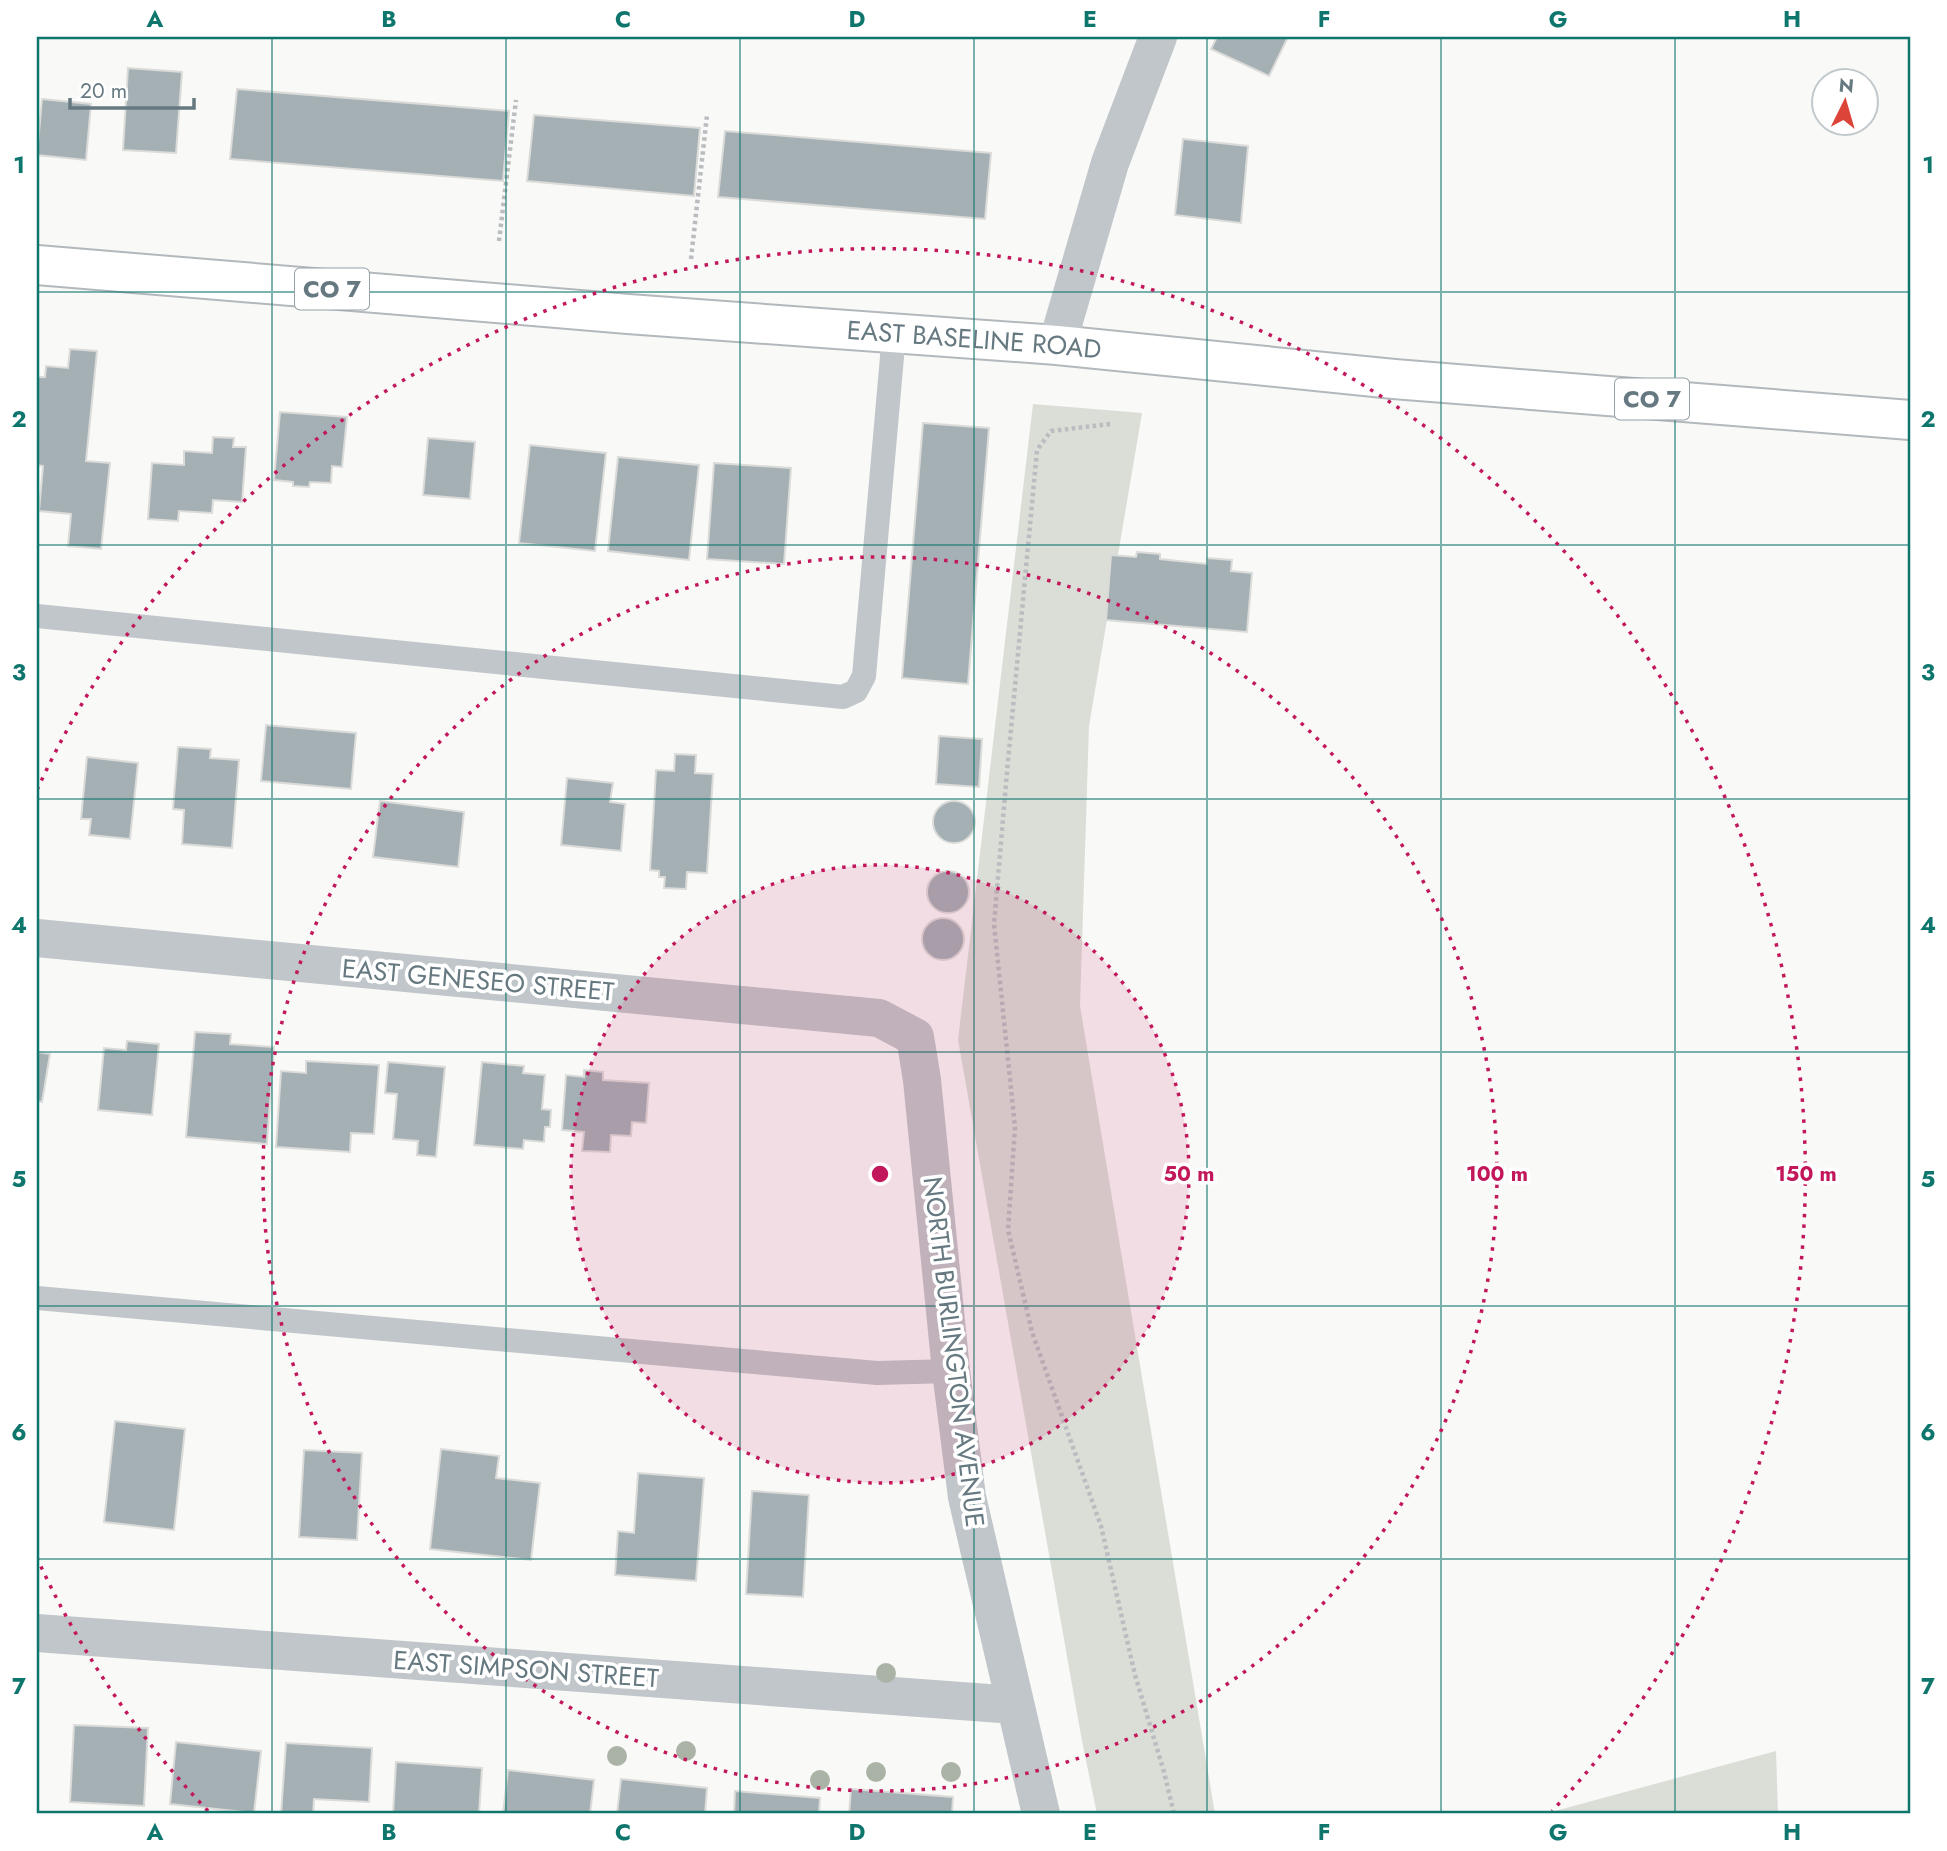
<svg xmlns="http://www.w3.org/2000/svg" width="1947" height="1851" viewBox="0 0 1947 1851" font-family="Jost,sans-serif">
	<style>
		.green { fill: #daded7 }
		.building { fill: #a5b0b4; stroke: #dbdbd9; stroke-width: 2 }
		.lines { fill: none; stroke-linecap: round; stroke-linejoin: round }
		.primary-casing { stroke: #b2b8bb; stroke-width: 42 }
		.path { stroke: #b9bdbf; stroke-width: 4.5; stroke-dasharray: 3.5 3.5; stroke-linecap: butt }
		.lane { stroke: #c0c6c9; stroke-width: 24 }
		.street { stroke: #c0c6c9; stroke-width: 38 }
		.primary { stroke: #fff; stroke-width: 38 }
		.tree { fill: #abb3a7 }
		.grid { fill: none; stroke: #0f766e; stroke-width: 2; stroke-opacity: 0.55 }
		.ring { fill: none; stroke: #c2185b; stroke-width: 3.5; stroke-dasharray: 3.5 7 }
		.labels { text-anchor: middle; stroke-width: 7; stroke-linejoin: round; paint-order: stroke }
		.shield { fill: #fff; stroke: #94a1a7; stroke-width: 2 }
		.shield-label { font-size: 24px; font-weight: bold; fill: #667981 }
		.street-label { font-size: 26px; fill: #667981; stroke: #fff }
		.centre { fill: #c2185b; stroke: #fff; stroke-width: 3.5 }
		.ring-label { font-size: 21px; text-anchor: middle; font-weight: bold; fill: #c2185b; stroke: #fff; stroke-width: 7; stroke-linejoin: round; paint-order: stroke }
		.neatline { fill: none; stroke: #0f766e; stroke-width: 2.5 }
		.grid-label { font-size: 23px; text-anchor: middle; font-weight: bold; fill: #0f766e }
	</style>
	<rect width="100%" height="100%" fill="#f9f9f7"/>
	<!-- green -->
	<g class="green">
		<polygon points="1033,404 1142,413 1089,726 1080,1006 1215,1814 1097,1814 1082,1741 958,1040"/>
		<polygon points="1776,1751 1778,1814 1544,1814"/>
	</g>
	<!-- building -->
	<g class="building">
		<polygon points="1217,37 1288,37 1269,76 1211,49"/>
		<polygon points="128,68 182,72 176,153 123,150"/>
		<polygon points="237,89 509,111 503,181 230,159"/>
		<polygon points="42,99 91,104 86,160 37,155"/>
		<polygon points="534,115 700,128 694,196 527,181"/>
		<polygon points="725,131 991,153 985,219 718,197"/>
		<polygon points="1183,139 1248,146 1241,223 1175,215"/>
		<polygon points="70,349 97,351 86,461 110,463 101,549 68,546 71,514 39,511 43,466 37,465 37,377 45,377 46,366 68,368"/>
		<polygon points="280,412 347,417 342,467 332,466 331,483 310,482 309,487 293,486 293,482 274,480"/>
		<polygon points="923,423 989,428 968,684 902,678"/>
		<polygon points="213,437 234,438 233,447 246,447 242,502 213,500 212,513 179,511 178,521 148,519 152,463 184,465 184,451 212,453"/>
		<polygon points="428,438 475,442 470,499 423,495"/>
		<polygon points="530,445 606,453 595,551 519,543"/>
		<polygon points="618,457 699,465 689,560 608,551"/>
		<polygon points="714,463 791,468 784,564 707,559"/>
		<polygon points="1137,552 1160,554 1160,559 1207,564 1207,558 1232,560 1231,571 1252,573 1247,632 1106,620 1111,555 1136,557"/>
		<polygon points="266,725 356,733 351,789 261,781"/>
		<polygon points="939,736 982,739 979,787 936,784"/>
		<polygon points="178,747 211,749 210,758 239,760 232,848 182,844 184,810 173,809"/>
		<polygon points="675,754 696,755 695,773 713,774 707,873 687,872 686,889 664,888 665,877 659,877 659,871 650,870 656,770 674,771"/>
		<polygon points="87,757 138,763 130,839 89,835 91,819 81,819"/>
		<polygon points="567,778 613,783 610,802 625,804 621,851 561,845"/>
		<polygon points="380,801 464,812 458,867 373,857"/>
		<circle cx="954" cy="822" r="21"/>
		<circle cx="948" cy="892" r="21"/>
		<circle cx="943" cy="939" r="21"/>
		<polygon points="195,1032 231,1034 230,1044 274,1047 267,1144 186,1137"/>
		<polygon points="127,1041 159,1044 152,1115 98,1110 104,1048 126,1050"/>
		<polygon points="37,1052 50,1054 42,1102 37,1101"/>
		<polygon points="306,1061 379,1065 374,1134 351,1133 350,1152 276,1147 281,1071 306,1073"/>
		<polygon points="388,1062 445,1067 436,1157 417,1155 418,1141 393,1139 397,1094 385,1093"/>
		<polygon points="482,1062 524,1066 523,1073 545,1075 542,1109 551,1110 550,1127 545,1127 544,1142 524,1140 523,1149 474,1145"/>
		<polygon points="584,1070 603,1072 603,1080 649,1083 646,1123 632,1122 631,1136 611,1135 610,1152 582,1151 584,1132 562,1130 566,1075 584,1077"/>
		<polygon points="115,1421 185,1429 174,1530 104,1522"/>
		<polygon points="441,1449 499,1456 496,1478 540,1483 531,1560 430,1549"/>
		<polygon points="304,1450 362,1453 357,1540 299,1537"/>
		<polygon points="638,1473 704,1478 696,1581 615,1575 618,1531 634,1533"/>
		<polygon points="752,1491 809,1495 803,1597 746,1594"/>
		<polygon points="74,1725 148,1728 144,1806 70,1802"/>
		<polygon points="176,1742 261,1751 254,1813 170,1804"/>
		<polygon points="286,1743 372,1748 369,1802 314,1799 313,1814 281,1814"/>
		<polygon points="396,1762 482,1768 479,1814 393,1814"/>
		<polygon points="508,1770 594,1780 590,1814 503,1814"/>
		<polygon points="621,1779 707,1788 705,1814 617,1814"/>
		<polygon points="851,1789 953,1797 952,1814 849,1814"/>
		<polygon points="735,1791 820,1798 819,1814 734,1814"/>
	</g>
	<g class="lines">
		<defs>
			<g id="primary">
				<path id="s1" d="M 37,265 L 628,314 L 1057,345 L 1394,379 L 1910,420"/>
			</g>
		</defs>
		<!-- primary casing -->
		<use href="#primary" class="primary-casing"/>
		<!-- path -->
		<g class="path">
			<polyline points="499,241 516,100"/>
			<polyline points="691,259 707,115"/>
			<polyline points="1110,424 1051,431 1037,450 1007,772 994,924 1015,1127 1008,1230 1032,1332 1101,1526 1135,1675 1164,1772 1174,1814"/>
		</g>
		<!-- lane -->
		<g class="lane">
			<polyline points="37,616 843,697 856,691 864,676 894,334"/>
			<polyline points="37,1298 877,1373 951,1371"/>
		</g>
		<!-- street -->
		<g class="street">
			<polyline points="1057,345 1110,163 1158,37"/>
			<polyline points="37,938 879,1018 915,1037 922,1080 951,1371 967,1497 1041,1814"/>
			<polyline points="37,1633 1015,1705"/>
		</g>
		<!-- primary -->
		<use href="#primary" class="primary"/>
	</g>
	<!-- trees -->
	<g class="tree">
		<circle cx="886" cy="1673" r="10"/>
		<circle cx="686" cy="1751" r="10"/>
		<circle cx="617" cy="1756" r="10"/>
		<circle cx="876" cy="1772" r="10"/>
		<circle cx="951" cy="1772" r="10"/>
		<circle cx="820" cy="1780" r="10"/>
	</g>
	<!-- grid -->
	<path class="grid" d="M 272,37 L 272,1814M 506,37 L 506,1814M 740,37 L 740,1814M 974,37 L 974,1814M 1207,37 L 1207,1814M 1441,37 L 1441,1814M 1675,37 L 1675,1814M 37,292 L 1910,292M 37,545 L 1910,545M 37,799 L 1910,799M 37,1052 L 1910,1052M 37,1306 L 1910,1306M 37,1559 L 1910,1559"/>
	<!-- distance rings -->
	<circle cx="880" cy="1174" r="309" fill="#c2185b" fill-opacity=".12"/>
	<g class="ring">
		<circle cx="880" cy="1174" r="309"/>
		<circle cx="880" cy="1174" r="617"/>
		<path d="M208 1811A926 926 0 0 1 37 1558M37 790A926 926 0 1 1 1552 1811"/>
	</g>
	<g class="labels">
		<!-- shield labels -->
		<g class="shield">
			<rect x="295" y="268.5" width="74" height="41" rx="5"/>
			<rect x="1615" y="378.5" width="74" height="41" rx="5"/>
		</g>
		<g class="shield-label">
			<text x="332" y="297">CO 7</text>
			<text x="1652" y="407">CO 7</text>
		</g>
		<!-- street labels -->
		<g class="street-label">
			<text dy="9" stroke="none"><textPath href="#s1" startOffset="940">EAST BASELINE ROAD</textPath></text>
			<text transform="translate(478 980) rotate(5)" y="9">EAST GENESEO STREET</text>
			<text transform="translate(954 1352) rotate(83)" y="9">NORTH BURLINGTON AVENUE</text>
			<text transform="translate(526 1669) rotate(4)" y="9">EAST SIMPSON STREET</text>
		</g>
	</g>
	<circle cx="880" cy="1174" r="10" class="centre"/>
	<g class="ring-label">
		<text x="1189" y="1181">50 m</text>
		<text x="1497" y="1181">100 m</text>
		<text x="1806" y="1181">150 m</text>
	</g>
	<!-- border -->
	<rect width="1947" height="1851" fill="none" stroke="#ffffff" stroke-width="77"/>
	<!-- north arrow -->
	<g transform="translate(1845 102) rotate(5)"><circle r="33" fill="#ffffff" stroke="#c2c9cd" stroke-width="2"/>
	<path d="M0-5L12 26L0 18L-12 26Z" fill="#db4436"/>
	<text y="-10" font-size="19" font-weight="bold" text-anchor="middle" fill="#667981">N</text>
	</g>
	<!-- scale -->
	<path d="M70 98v10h124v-10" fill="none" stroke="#667981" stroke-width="3.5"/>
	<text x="80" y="98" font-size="21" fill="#667981" stroke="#ffffff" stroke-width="5" paint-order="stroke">20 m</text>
	<rect x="38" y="38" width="1871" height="1774" class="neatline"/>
	<g class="grid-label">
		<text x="155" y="27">A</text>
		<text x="389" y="27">B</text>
		<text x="623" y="27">C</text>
		<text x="857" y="27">D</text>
		<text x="1090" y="27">E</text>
		<text x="1324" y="27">F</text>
		<text x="1558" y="27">G</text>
		<text x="1792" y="27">H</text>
		<text x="19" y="173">1</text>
		<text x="1928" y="173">1</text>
		<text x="19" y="427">2</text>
		<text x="1928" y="427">2</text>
		<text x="19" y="680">3</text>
		<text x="1928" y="680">3</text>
		<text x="19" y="933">4</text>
		<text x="1928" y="933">4</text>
		<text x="19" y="1187">5</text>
		<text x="1928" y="1187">5</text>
		<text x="19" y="1440">6</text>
		<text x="1928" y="1440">6</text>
		<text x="19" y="1694">7</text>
		<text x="1928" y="1694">7</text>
		<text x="155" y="1840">A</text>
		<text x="389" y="1840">B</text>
		<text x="623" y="1840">C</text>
		<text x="857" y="1840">D</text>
		<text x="1090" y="1840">E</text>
		<text x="1324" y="1840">F</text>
		<text x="1558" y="1840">G</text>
		<text x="1792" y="1840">H</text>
	</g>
</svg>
